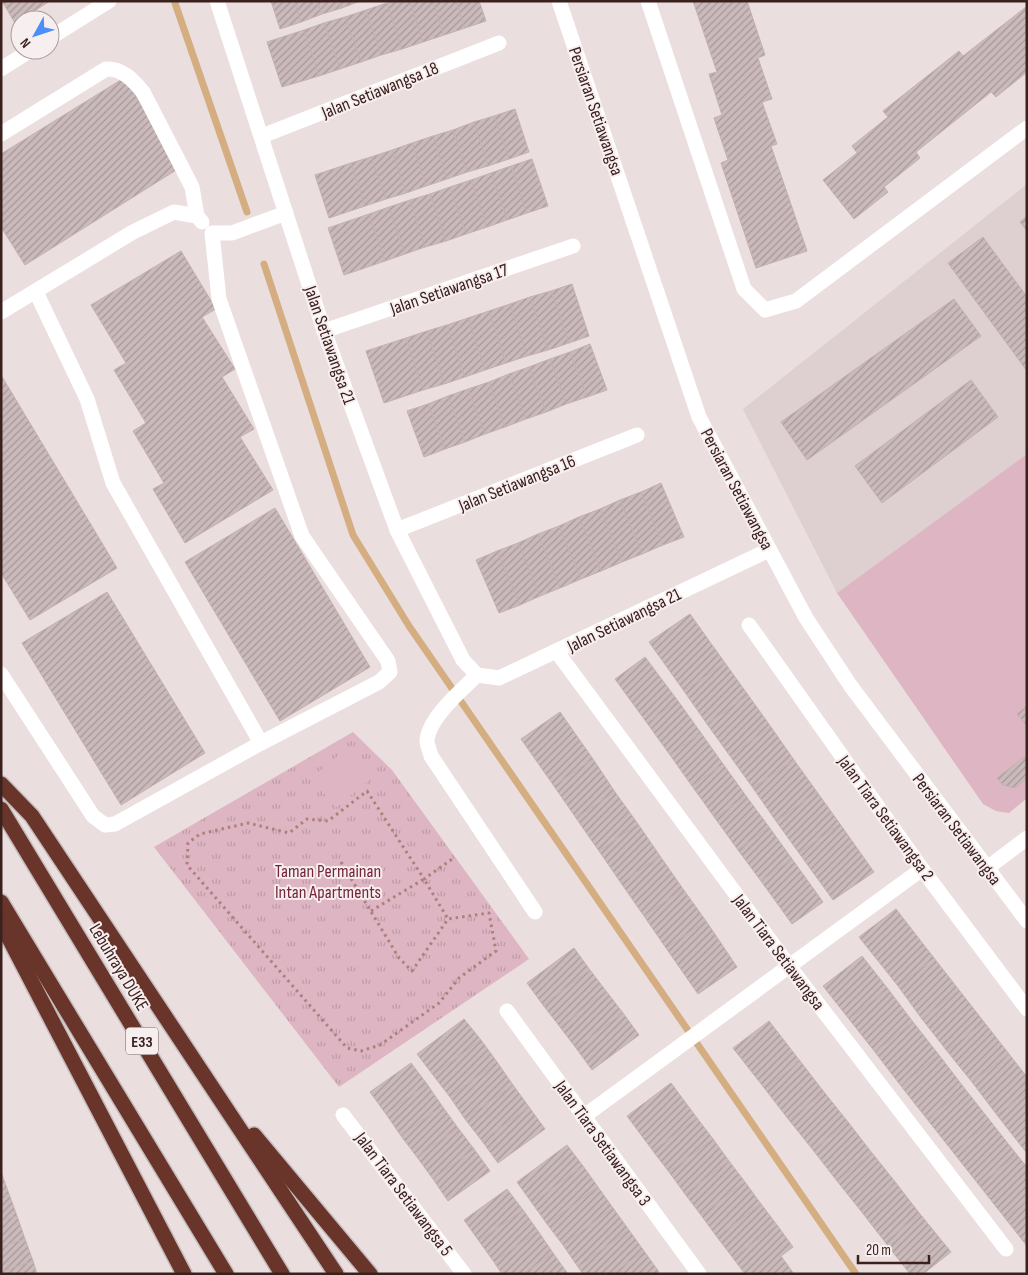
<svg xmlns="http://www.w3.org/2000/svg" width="1028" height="1275" viewBox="0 0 1028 1275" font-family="'Sofia Sans Condensed',sans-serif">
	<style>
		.built { fill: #decfd0 }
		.park { fill: url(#park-tufts) }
		.pitch { fill: #ddb5c3 }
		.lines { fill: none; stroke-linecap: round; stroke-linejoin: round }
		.stream { stroke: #d4ad81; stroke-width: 7 }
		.building { fill: url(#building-hatch); stroke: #c4b0b1 }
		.highway-casing { stroke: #c4bcbc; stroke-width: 18 }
		.path { stroke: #b07f7c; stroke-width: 3; stroke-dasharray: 2.5 4; stroke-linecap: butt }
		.minor { stroke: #fff; stroke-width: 15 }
		.highway { stroke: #693429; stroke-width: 15 }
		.labels { text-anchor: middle; stroke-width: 4; stroke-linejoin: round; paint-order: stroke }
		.shield { fill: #f7eeef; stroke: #735e5d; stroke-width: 1 }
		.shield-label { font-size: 16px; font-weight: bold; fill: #3b211e }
		.street-label { font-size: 18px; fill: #3b211e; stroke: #f7eeef }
		.park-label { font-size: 18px; fill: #742639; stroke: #f7eeef }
	</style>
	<defs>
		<pattern id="park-tufts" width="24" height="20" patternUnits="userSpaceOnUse" patternTransform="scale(1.25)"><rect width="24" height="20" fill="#ddb5c3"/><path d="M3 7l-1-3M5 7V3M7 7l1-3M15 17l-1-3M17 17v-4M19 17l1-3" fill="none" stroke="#bf9ba7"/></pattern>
		<pattern id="building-hatch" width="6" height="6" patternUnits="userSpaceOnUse" patternTransform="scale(1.25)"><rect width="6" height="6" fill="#cbbabb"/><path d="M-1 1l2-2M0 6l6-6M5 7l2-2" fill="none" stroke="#a69797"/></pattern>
	</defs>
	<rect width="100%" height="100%" fill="#ebdedf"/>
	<!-- built -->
	<polygon class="built" points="1027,184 1027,454 837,593 743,409"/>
	<!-- park -->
	<polygon class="park" points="353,732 392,770 529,959 339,1087 154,847"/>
	<!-- pitch -->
	<g class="pitch">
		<polygon points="1027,454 1027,798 1009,813 996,811 983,804 837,593"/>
		<polygon points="345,750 370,780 336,807 311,778"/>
	</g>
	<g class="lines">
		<!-- stream -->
		<g class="stream">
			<polyline points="175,3 247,212"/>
			<polyline points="264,264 353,535 409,626 856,1274"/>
		</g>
	</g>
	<!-- building -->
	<g class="building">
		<polygon points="2,1 50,1 15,23"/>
		<polygon points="271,1 294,1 301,22 280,29"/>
		<polygon points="294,1 317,1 322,14 301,22"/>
		<polygon points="317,1 340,1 342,8 322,14"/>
		<polygon points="340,1 360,1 342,8"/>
		<polygon points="393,1 410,1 423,42 402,49 387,3"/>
		<polygon points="410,1 433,1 444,35 423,42"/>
		<polygon points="433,1 456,1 465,28 444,35"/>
		<polygon points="456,1 479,1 486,21 465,28"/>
		<polygon points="693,1 747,1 765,55 758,58 772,99 762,102 777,144 771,146 807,251 756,268 721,163 728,160 714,118 722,115 709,74 717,72"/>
		<polygon points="387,3 402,49 381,55 366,10"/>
		<polygon points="1026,7 1027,72 996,97 991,92 916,152 920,158 884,187 888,192 854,219 823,180 857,153 852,146 888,117 883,111 959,51 963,56"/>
		<polygon points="366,10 381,55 361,62 345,17"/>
		<polygon points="345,17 361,62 340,69 324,23"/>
		<polygon points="324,23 340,69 319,76 304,30"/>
		<polygon points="304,30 319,76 282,87 267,42"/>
		<polygon points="124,78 181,167 25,265 1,227 1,154"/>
		<polygon points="515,109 529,152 509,159 494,116"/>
		<polygon points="494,116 509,159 488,166 474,122"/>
		<polygon points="474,122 488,166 467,172 453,130"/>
		<polygon points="453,130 467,172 447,179 433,136"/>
		<polygon points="433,136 447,179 426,186 412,143"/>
		<polygon points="412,143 426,186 406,193 392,150"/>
		<polygon points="392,150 406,193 386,199 371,157"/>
		<polygon points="371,157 386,199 365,206 351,163"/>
		<polygon points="532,159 548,206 527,213 511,166"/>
		<polygon points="351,163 365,206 329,218 315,175"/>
		<polygon points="511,166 527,213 507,220 491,173"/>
		<polygon points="491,173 507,220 487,227 471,180"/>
		<polygon points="471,180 487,227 466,234 450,187"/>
		<polygon points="450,187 466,234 446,241 430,194"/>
		<polygon points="430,194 446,241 425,247 410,200"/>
		<polygon points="410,200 425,247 405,254 389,207"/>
		<polygon points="389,207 405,254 385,261 369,214"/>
		<polygon points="369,214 385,261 344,275 328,228"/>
		<polygon points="1027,216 1027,231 1020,222"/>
		<polygon points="983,237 1027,297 1027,371 948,263"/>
		<polygon points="181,251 216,309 202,317 235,369 222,377 254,429 240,437 273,490 185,543 153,489 164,483 133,431 146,423 114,370 126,363 91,305"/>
		<polygon points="572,284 589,336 569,343 551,291"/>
		<polygon points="551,291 569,343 548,350 530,297"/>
		<polygon points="530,297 548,350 527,356 510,304"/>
		<polygon points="954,299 981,336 807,460 781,422"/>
		<polygon points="510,304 527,356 506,363 489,311"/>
		<polygon points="489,311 506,363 485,370 468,318"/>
		<polygon points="468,318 485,370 465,377 447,325"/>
		<polygon points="447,325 465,377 444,384 427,331"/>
		<polygon points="427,331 444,384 423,390 406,338"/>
		<polygon points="406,338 423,390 384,403 366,351"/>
		<polygon points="590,344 607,390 587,397 570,352"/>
		<polygon points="570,352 587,397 566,404 550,359"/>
		<polygon points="550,359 566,404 546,412 529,367"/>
		<polygon points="529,367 546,412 526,419 509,374"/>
		<polygon points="509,374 526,419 505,427 489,382"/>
		<polygon points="1,375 117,568 30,620 1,573"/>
		<polygon points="971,380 998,417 882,503 855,466"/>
		<polygon points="489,382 505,427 485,434 468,389"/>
		<polygon points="468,389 485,434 465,442 448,396"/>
		<polygon points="448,396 465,442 445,449 428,404"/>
		<polygon points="428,404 445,449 424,457 407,411"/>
		<polygon points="661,483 684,537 663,545 641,492"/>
		<polygon points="641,492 663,545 642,554 620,500"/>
		<polygon points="620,500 642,554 622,562 600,509"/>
		<polygon points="275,508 370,667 280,721 185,562"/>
		<polygon points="600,509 622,562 601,571 579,517"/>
		<polygon points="579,517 601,571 581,579 559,526"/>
		<polygon points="559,526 581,579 560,588 538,534"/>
		<polygon points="538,534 560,588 540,596 518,543"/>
		<polygon points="518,543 540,596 520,605 497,551"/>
		<polygon points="497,551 520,605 499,613 476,560"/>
		<polygon points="107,592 205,753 121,805 22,643"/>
		<polygon points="690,614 725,663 684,691 649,642"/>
		<polygon points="645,657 678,701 647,723 615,679"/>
		<polygon points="725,663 748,695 707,724 684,691"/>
		<polygon points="748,695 771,727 730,756 707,724"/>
		<polygon points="678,701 701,733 670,755 647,723"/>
		<polygon points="1027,706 1027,726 1017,714"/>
		<polygon points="560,712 593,759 554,786 521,739"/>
		<polygon points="771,727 794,760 753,788 730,756"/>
		<polygon points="701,733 723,764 692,786 670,755"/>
		<polygon points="1027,755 1027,778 1015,788 1003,785 997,778"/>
		<polygon points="593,759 615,792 576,818 554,786"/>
		<polygon points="794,760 817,792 776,821 753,788"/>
		<polygon points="723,764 746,796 715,818 692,786"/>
		<polygon points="615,792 638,824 599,851 576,818"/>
		<polygon points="817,792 840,824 799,853 776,821"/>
		<polygon points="746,796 769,827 738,850 715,818"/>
		<polygon points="638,824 660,856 621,883 599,851"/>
		<polygon points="840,824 874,872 833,900 799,853"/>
		<polygon points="769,827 792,859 761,881 738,850"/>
		<polygon points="660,856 683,889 644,916 621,883"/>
		<polygon points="792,859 823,902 792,924 761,881"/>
		<polygon points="683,889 706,921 666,948 644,916"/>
		<polygon points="896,909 934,958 898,986 859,937"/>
		<polygon points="706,921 737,967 698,994 666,948"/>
		<polygon points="574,948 590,970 543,1005 527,983"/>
		<polygon points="862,956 888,989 849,1019 823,986"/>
		<polygon points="934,958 959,990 922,1019 898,986"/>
		<polygon points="590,970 606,991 560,1027 543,1005"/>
		<polygon points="888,989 913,1022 875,1052 849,1019"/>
		<polygon points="959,990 984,1022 947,1051 922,1019"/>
		<polygon points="606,991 623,1013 576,1048 560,1027"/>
		<polygon points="623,1013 639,1035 592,1070 576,1048"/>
		<polygon points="464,1019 481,1040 433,1075 417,1054"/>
		<polygon points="769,1021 800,1061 765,1089 733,1048"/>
		<polygon points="913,1022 939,1055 901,1086 875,1052"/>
		<polygon points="984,1022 1009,1054 972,1082 947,1051"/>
		<polygon points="481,1040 497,1062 450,1097 433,1075"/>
		<polygon points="1009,1054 1027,1077 1027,1092 997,1115 972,1082"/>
		<polygon points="939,1055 965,1089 927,1119 901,1086"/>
		<polygon points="800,1061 824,1092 789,1120 765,1089"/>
		<polygon points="497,1062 513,1085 465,1119 450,1097"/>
		<polygon points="411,1063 427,1084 386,1114 370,1092"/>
		<polygon points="671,1083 697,1118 653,1151 627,1116"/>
		<polygon points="427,1084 442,1106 401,1136 386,1114"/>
		<polygon points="513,1085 529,1107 482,1141 465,1119"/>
		<polygon points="965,1089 991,1122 953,1152 927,1119"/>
		<polygon points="824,1092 848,1122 813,1150 789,1120"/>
		<polygon points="1027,1092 1027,1143 1022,1147 997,1115"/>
		<polygon points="442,1106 458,1128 417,1157 401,1136"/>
		<polygon points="529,1107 545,1129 498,1163 482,1141"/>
		<polygon points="697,1118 713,1139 669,1172 653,1151"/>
		<polygon points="848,1122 872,1153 837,1181 813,1150"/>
		<polygon points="991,1122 1017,1155 979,1185 953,1152"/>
		<polygon points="458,1128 474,1149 433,1179 417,1157"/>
		<polygon points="713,1139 729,1161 685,1194 669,1172"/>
		<polygon points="1027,1143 1027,1153 1022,1147"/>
		<polygon points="567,1145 583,1166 532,1203 517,1182"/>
		<polygon points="474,1149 490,1171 448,1201 433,1179"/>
		<polygon points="872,1153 896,1183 861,1211 837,1181"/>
		<polygon points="1017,1155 1027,1167 1027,1201 1005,1218 979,1185"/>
		<polygon points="729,1161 745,1182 701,1215 685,1194"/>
		<polygon points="583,1166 598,1187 547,1224 532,1203"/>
		<polygon points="1,1172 9,1194 1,1196"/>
		<polygon points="745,1182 761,1204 717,1237 701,1215"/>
		<polygon points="896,1183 920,1214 885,1242 861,1211"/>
		<polygon points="598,1187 613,1208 563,1245 547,1224"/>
		<polygon points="507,1189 523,1210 479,1241 464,1220"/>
		<polygon points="9,1194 17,1216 1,1221 1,1196"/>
		<polygon points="1027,1201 1027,1246 1005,1218"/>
		<polygon points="761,1204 777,1225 733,1258 717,1237"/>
		<polygon points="613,1208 629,1230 578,1267 563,1245"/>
		<polygon points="523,1210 538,1231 494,1262 479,1241"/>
		<polygon points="920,1214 951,1252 923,1274 910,1274 885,1242"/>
		<polygon points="17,1216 25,1239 1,1247 1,1221"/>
		<polygon points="777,1225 793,1247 781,1256 794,1274 745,1274 733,1258"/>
		<polygon points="629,1230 644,1251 612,1274 583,1274 578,1267"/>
		<polygon points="538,1231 553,1253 523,1274 502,1274 494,1262"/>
		<polygon points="25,1239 33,1261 1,1272 1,1247"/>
		<polygon points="644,1251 659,1272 657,1274 612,1274"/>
		<polygon points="553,1253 568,1274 523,1274"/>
		<polygon points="33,1261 37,1274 1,1274 1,1272"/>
	</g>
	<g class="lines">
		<defs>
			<g id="highway">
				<polyline points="1,784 32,816 336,1274"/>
				<polyline points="1,809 282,1274"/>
				<polyline points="1,902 226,1274"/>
				<polyline points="1,923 184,1274"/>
				<polyline points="254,1135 370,1274"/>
			</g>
		</defs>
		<!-- highway casing -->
		<use href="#highway" class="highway-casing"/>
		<!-- path -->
		<g class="path">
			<polyline points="341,862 399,958 412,971 448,919 489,913 496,951 459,978 439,1003 380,1045 361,1051 347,1048 187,865 188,843 200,834 248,823 289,833 307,819 328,821 367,791 424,879 455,857"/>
			<polyline points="371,911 424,879 448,919"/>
		</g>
		<!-- minor -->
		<g class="minor">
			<polyline points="217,1 324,331 397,530 463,660 477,675 499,678 769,550"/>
			<polyline points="559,1 699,417 806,618 850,685 1027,921"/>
			<polyline points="648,1 744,289 765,310 796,301 1027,128"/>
			<polyline points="50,38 109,1"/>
			<polyline points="1,69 31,50"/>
			<path d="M 1,134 L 106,69 C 122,68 133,80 143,92 L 192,187 L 197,216"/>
			<polyline points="262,136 499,43"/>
			<polyline points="36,292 87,399 113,483 261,743"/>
			<polyline points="1,312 133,232 174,212 197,216 202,222"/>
			<polyline points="324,331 573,246"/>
			<polyline points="397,530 637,435"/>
			<polyline points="749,625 922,869 1027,1009"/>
			<polyline points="557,652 789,966 1006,1249"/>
			<polyline points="1,674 93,816 105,825 115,824 261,743 379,682 390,672 388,661 302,536 219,299 212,233 232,233 286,213"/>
			<path d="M 477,675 C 462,690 428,718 427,741 C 427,745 430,751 431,756 L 535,912"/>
			<polyline points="986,869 1027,838"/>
			<polyline points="507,1011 699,1274"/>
			<polyline points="343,1115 464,1274"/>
			<polyline points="583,1117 922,869"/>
		</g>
		<!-- highway -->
		<use href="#highway" class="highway"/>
	</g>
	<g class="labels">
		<!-- shield labels -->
		<rect class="shield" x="126" y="1027.5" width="32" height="27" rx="4"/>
		<g class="shield-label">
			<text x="142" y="1047">E33</text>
		</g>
		<!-- street labels -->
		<g class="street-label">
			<text transform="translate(380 90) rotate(-22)" y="6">Jalan Setiawangsa 18</text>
			<text transform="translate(596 111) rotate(71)" y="6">Persiaran Setiawangsa</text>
			<text transform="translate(449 289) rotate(-19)" y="6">Jalan Setiawangsa 17</text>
			<text transform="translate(330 345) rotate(71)" y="6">Jalan Setiawangsa 21</text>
			<text transform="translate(517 483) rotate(-22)" y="6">Jalan Setiawangsa 16</text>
			<text transform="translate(737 489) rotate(62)" y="6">Persiaran Setiawangsa</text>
			<text transform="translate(624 620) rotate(-26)" y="6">Jalan Setiawangsa 21</text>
			<text transform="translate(886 818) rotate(54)" y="6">Jalan Tiara Setiawangsa 2</text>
			<text transform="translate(957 829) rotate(53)" y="6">Persiaran Setiawangsa</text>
			<text transform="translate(779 952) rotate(53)" y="6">Jalan Tiara Setiawangsa</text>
			<text transform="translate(119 967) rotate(59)" y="6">Lebuhraya DUKE</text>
			<text transform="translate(603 1143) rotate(54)" y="6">Jalan Tiara Setiawangsa 3</text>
			<text transform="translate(404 1194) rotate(53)" y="6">Jalan Tiara Setiawangsa 5</text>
		</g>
		<!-- park labels -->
		<g class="park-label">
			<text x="328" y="877">Taman Permainan<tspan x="328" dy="21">Intan Apartments</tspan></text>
		</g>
	</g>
	<!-- border -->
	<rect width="1028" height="1275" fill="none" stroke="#3b211e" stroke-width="5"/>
	<!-- north arrow -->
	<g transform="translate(35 35) rotate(230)"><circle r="24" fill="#f7eeef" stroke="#ac9c9b"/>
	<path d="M0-4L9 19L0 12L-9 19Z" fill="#4c8efa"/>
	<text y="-8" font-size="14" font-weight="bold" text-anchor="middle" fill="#3b211e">N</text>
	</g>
	<!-- scale -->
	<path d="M858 1255v8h71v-8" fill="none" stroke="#3b211e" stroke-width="2.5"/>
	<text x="866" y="1255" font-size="15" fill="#3b211e" stroke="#f7eeef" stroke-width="4" paint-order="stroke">20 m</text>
</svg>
